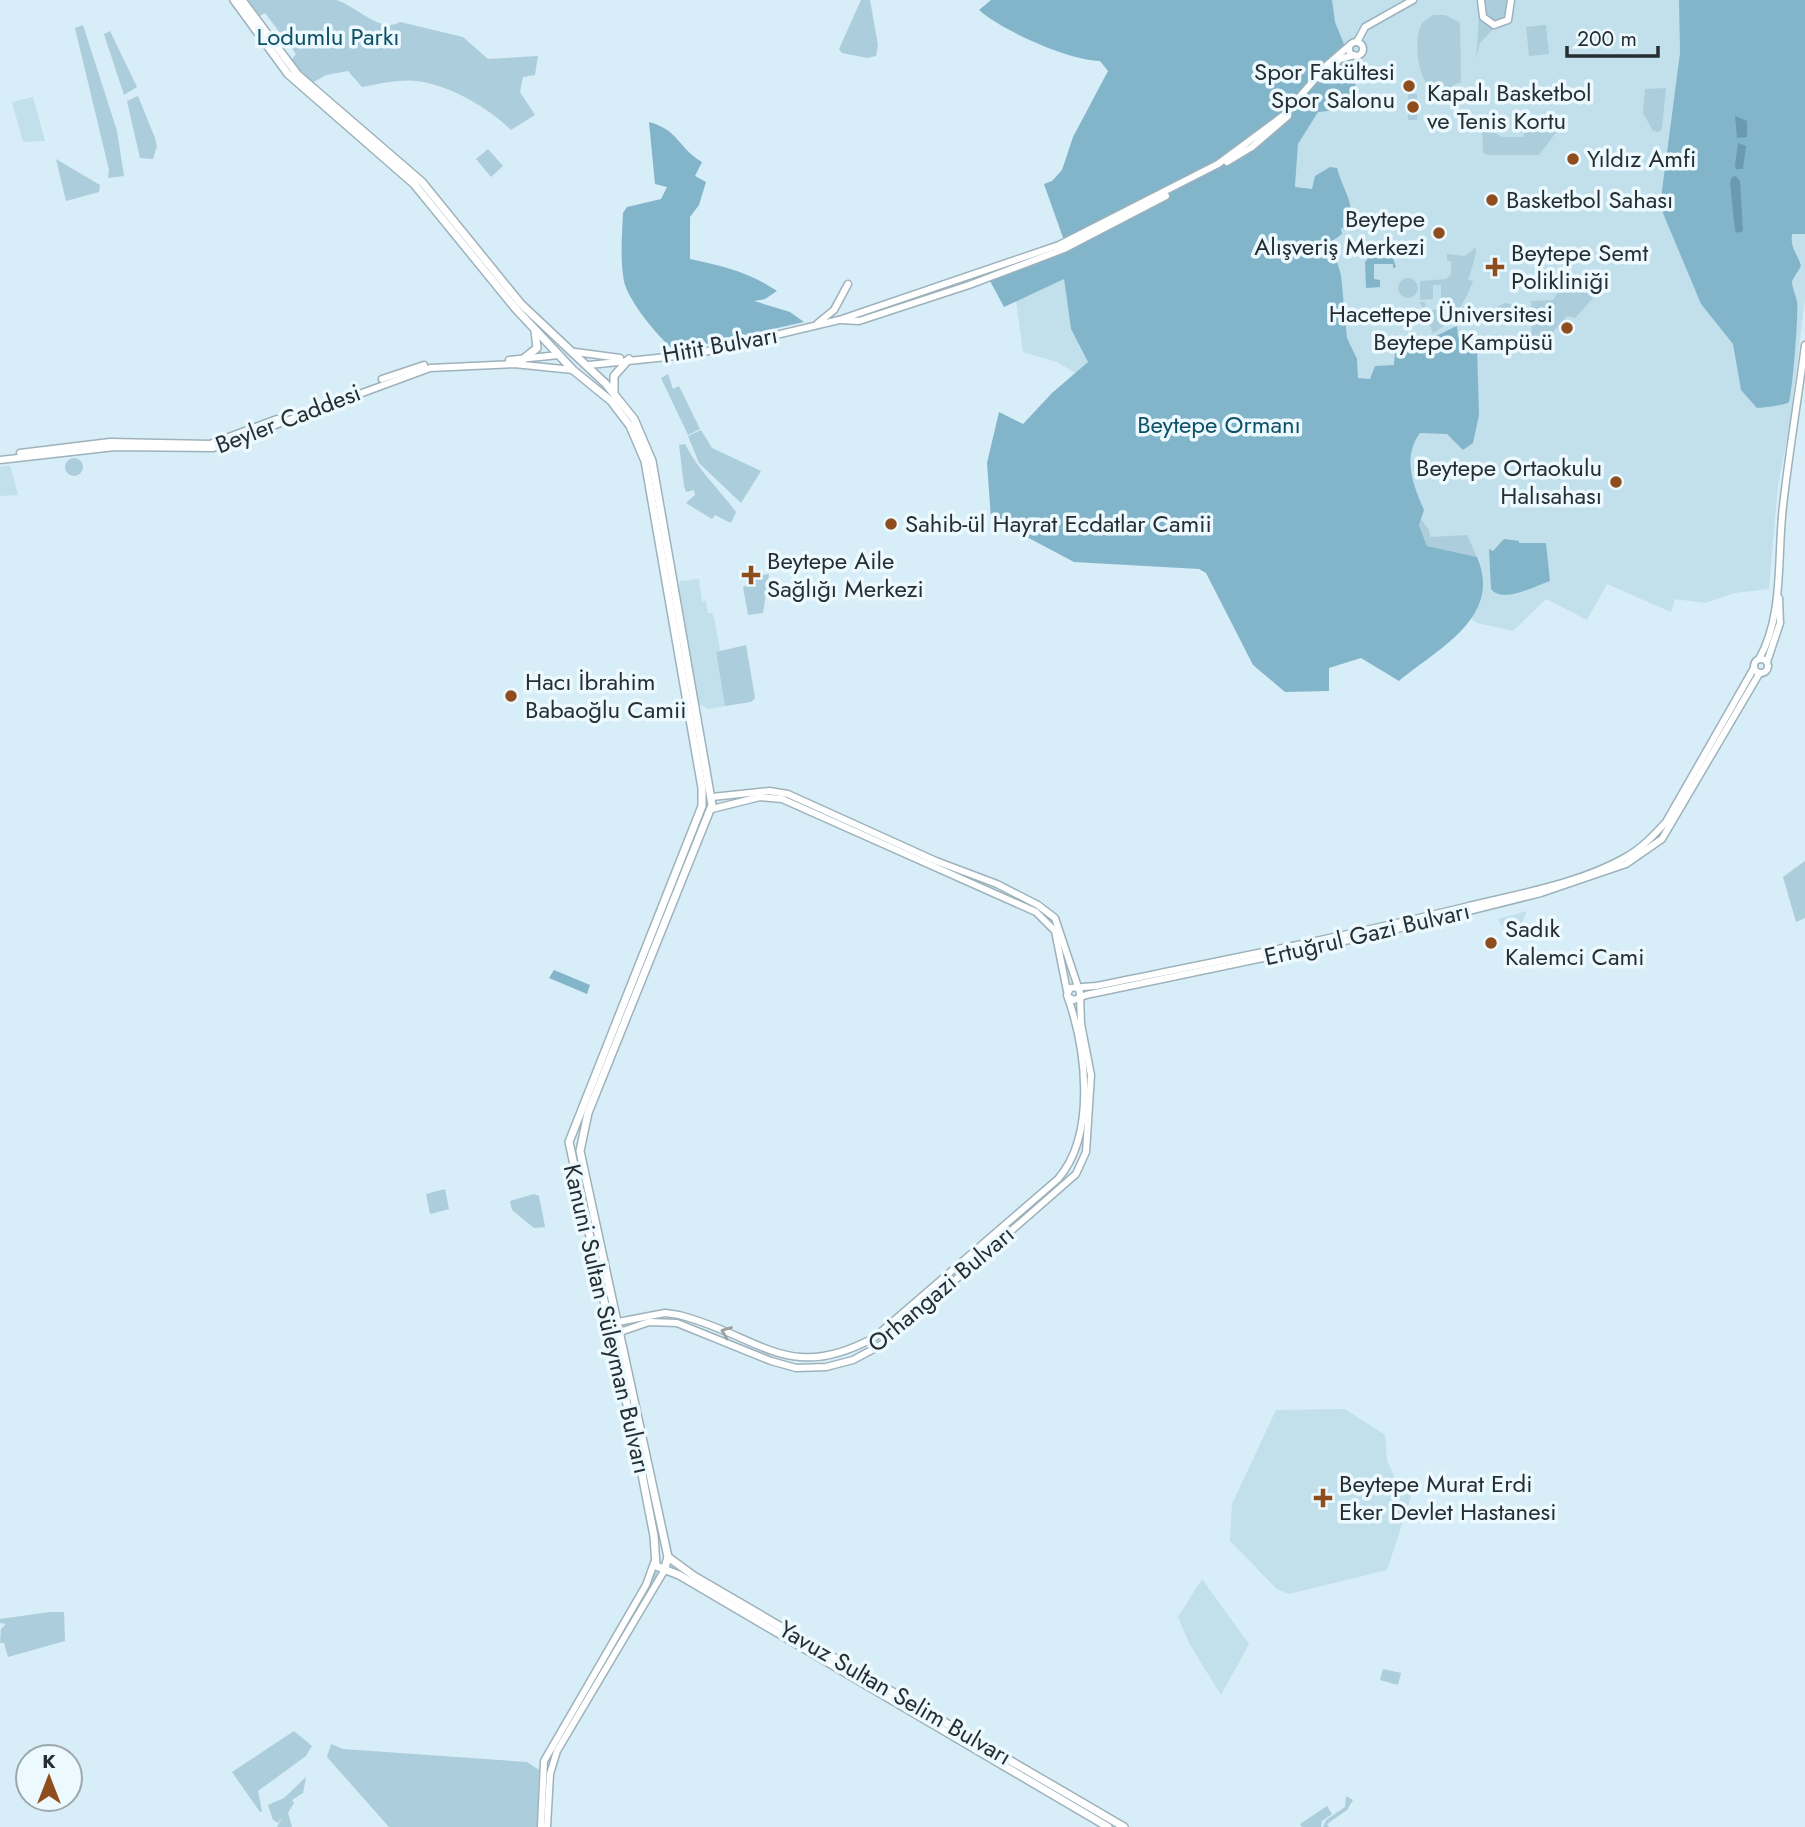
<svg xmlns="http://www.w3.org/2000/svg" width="1805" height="1827" viewBox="0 0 1805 1827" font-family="Jost,sans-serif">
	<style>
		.built { fill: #c2e0ec }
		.green { fill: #accddb }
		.forest { fill: #83b5ca }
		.water { fill: #6a9aaf }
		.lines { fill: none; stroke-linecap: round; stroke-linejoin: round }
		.secondary-casing { stroke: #9eb2bb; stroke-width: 9 }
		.primary-casing { stroke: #9eb2bb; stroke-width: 10 }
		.secondary { stroke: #fff; stroke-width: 6 }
		.primary { stroke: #fff; stroke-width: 7 }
		.oneway { stroke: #9da1a3 }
		.poi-dot { fill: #8f4d1d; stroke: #ecf9fe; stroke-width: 2.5 }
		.labels { text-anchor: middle; stroke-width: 7; stroke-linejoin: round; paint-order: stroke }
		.park-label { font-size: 24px; fill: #0d5067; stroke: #ecf9fe }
		.poi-label { font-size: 24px; fill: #262e32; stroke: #ecf9fe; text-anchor: start }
		.street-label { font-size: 24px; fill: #262e32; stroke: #ecf9fe }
	</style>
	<rect width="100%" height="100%" fill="#d7edf7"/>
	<!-- built -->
	<g class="built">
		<polygon points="1279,0 1805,0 1805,299 1790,423 1778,485 1769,589 1735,593 1705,603 1675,599 1671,612 1607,584 1587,620 1546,599 1513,631 1477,623 1443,600 1391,519 1295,188 1298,144"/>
		<polygon points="33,97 45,141 23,142 12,102"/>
		<polygon points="1064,278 1071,329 1088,362 1075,373 1057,362 1023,352 1016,301"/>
		<polygon points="10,465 18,495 0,496 0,467"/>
		<polygon points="699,579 702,602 706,601 708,613 712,613 714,618 720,650 716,653 725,706 708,709 699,704 678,591 680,581"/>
		<polygon points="1527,911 1521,925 1504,929 1498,919"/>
		<polygon points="1345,1409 1385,1435 1387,1460 1396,1480 1413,1491 1387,1570 1289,1594 1277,1589 1230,1541 1232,1504 1276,1410"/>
		<polygon points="1202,1579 1249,1644 1221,1695 1189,1643 1178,1617"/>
	</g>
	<!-- green -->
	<g class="green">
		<path d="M 248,0 C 270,0 316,0 336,0 C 355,5 380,34 400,22 L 463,37 L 488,59 L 538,56 L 535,75 L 523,77 L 520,92 L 535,115 L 511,130 C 489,108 448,84 416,81 C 398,79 379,84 362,87 L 348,71 L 326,75 L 312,83 L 291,60 L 296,54 L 265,13 L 260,16 Z"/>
		<polygon points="861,0 870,0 878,45 876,56 867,58 842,53 839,49"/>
		<polygon points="1484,0 1509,0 1508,13 1504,20 1493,22 1484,14"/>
		<path d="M 1434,15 L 1445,15 L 1460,23 L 1461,82 C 1454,84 1449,90 1441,90 C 1416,91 1414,40 1421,25 C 1424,20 1429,17 1434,15 Z"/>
		<polygon points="1479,17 1493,29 1480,43 1476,59"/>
		<polygon points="83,25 117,131 124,176 108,178 109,170 75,28"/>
		<polygon points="1546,25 1549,54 1529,56 1526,27"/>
		<polygon points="110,31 137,87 124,95 104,34"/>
		<polygon points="1666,88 1662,128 1659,132 1653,131 1643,113 1645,89"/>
		<rect x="1408" y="94" width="9" height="26"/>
		<polygon points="138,96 155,138 157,146 153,159 140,158 127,101"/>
		<polygon points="1482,126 1502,137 1523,137 1525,131 1558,130 1539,155 1488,155 1483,153"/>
		<polygon points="488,149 503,166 491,177 476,159"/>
		<polygon points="56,159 100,185 99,192 66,201"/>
		<path d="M 1476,247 C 1476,260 1471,269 1468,280 L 1473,281 C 1466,301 1452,324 1433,333 L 1420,302 L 1425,302 L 1426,310 L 1441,310 L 1441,285 L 1433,285 L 1433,299 L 1420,300 L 1420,281 L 1446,279 L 1451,274 L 1451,261 L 1447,261 L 1447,254 L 1465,256 Z"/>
		<circle cx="1408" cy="288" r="10"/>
		<polygon points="1564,283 1593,283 1593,298 1575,318 1567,316 1532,355 1531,301 1553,300"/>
		<polygon points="1505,303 1527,308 1520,312 1518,324 1499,318 1493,309"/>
		<polygon points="668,374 673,389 679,386 700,429 688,435 661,378"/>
		<polygon points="701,430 712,448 761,471 741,503 699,463 688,436"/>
		<path d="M 685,444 C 698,470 719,489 736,512 L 731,523 L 715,515 L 712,519 L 686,503 L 695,495 L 694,490 L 686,492 L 684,486 L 679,445 Z"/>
		<circle cx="74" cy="467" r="9"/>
		<polygon points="1421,519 1429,530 1430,537 1467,535 1477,557 1427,546 1419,525"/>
		<polygon points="769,574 763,613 748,615 743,587 753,582 756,576"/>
		<polygon points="746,645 755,698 751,702 725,706 716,652"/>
		<polygon points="1805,861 1805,918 1796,922 1783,877"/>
		<polygon points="445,1189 449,1209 430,1214 426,1194"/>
		<polygon points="534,1194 539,1196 545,1227 534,1228 512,1210 510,1201"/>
		<polygon points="654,1571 660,1574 553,1757 549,1755"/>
		<polygon points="50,1612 64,1612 65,1641 8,1657 4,1643 0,1643 1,1629 6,1624 0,1623 0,1619"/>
		<polygon points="1383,1669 1401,1673 1398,1685 1380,1680"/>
		<polygon points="294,1731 312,1746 306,1756 258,1791 262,1811 260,1812 232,1772"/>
		<polygon points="331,1744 343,1749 527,1762 539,1770 537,1827 389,1827 327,1757"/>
		<polygon points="306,1777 303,1793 292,1800 294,1803 288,1813 292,1827 277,1827 283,1816 278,1823 273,1820 268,1805 284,1798"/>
		<polygon points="1346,1796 1353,1800 1347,1810 1327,1824 1329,1827 1323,1827 1326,1820 1345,1807"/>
		<polygon points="1327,1806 1332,1814 1322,1821 1321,1827 1302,1827 1300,1824"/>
	</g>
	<!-- forest -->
	<g class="forest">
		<path d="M 991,0 L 1332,0 L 1335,22 L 1356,74 L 1354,106 L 1348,109 L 1318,112 L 1298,144 L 1295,187 L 1312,189 L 1315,176 L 1330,167 L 1337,168 C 1344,193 1352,196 1352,225 L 1348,230 L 1341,228 L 1342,234 L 1331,242 L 1341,275 L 1347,338 L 1357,359 L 1358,378 L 1370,379 L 1375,366 L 1394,365 L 1395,352 L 1400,353 L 1401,338 C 1430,343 1432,337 1457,326 L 1458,337 L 1477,346 L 1479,415 L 1473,443 L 1463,450 L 1447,434 L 1420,433 C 1402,457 1413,485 1424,510 L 1419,525 L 1427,546 L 1477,557 C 1503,617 1439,648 1399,681 L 1361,658 L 1329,668 L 1329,691 L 1285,692 L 1253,665 L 1206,573 L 1199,569 L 1074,562 L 991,518 L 987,463 L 999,412 L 1023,424 L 1052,393 L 1088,362 L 1071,329 L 1064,279 L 1004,307 L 989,279 L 1067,249 L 1044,184 L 1052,181 L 1062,170 L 1073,137 L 1108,71 L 1100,61 C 1068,60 1003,31 979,10 Z"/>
		<path d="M 1679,0 L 1805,0 L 1805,234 L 1792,234 C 1790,249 1798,254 1801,266 L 1792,281 C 1792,289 1796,294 1797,302 C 1799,312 1792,396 1789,402 C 1787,405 1762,408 1757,408 L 1741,390 L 1733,344 L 1701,304 L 1660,206 L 1680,53 Z"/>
		<path d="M 649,122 C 679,130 677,147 702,162 L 695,176 L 706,182 L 699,205 L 690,217 L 690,259 C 723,266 749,272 777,291 L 765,299 L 754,301 L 790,312 L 804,322 L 688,348 L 672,348 C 658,337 627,299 624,281 C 620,260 622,235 623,213 L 627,207 L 661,199 L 667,187 L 655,184 Z"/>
		<polygon points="1376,249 1381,249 1393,258 1396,267 1393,268 1393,264 1374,264 1374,279 1380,280 1380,287 1366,288 1365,262"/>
		<path d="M 1504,539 L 1519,541 L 1519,543 L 1546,543 L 1550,581 C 1535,586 1503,604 1491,589 L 1489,549 L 1493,551 Z"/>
		<polygon points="554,970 590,985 587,994 549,978"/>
	</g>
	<!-- water -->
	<g class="water">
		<polygon points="1735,116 1747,121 1747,137 1737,138"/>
		<polygon points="1738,143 1746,146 1743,169 1736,169 1735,166"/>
		<polygon points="1736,176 1740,181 1743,231 1738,233 1735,231 1730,183 1732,177"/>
	</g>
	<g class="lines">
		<defs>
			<g id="secondary">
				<polyline points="1481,0 1483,17 1494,25 1508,20 1511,0"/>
				<polyline points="1357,42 1365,27 1413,0"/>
				<circle cx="1356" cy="49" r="7"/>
				<polyline points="1320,79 1340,59 1354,55"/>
				<polyline points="1227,162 1252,147 1288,116"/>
				<polyline points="841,320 859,321 969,285 1064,249 1166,196"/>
				<polyline points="818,323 834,310 848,284"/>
				<polyline points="575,352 620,358"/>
				<polyline points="509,360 559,355"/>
				<polyline points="589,365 696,354 839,320 1059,245 1218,164 1284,115 1327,65 1350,45"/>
				<polyline points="382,379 424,365"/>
				<polyline points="20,453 110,442 210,444 277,419"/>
				<polyline points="0,460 115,447 213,448 430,368 514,364 573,370"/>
				<circle cx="1761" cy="666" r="7"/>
				<path d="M 1759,659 C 1784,616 1777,556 1783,506 C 1789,452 1798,399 1805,345"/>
				<polyline points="1767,662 1780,623 1779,598"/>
				<polyline points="712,809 760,797 782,799 1036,912 1055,931 1067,991"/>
				<polyline points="1068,997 1074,1000 1086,995 1373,935 1541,893 1626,864 1662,839 1759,674"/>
				<path d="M 618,1322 L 665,1313 L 679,1315 C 761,1336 788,1385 875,1337 L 1058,1179 C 1097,1134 1086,1048 1067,995 L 1070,988 L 1096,986 C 1219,961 1342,937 1465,907 C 1517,894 1579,884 1626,857 C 1642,848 1654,835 1666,822 L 1754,668"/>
				<polyline points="620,1332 649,1322 677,1323 771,1361 796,1368 826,1367 853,1360 881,1345 1076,1174 1086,1152 1091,1075 1081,1024 1080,993 1055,918 1038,905 997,884 936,861 788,794 769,791 712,797"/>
				<polyline points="541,1827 544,1761 646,1585 654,1563"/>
				<polyline points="547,1827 550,1774 557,1751 664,1571"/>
			</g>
			<g id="primary">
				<polyline points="234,0 288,74 414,184 515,308 573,370 611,401 630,426 645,461 702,788 702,806 569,1142 639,1459 654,1536 656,1566 679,1575 1108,1827"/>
				<polyline points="242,0 298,75 422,182 521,304 606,384 634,419 652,461 712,805 588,1113 580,1151 668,1557 664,1571"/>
				<polyline points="522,360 537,348 535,331"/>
				<polyline points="614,392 614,376 629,359"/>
				<polyline points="668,1557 694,1576 1124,1827"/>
			</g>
		</defs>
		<!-- secondary casing -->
		<use href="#secondary" class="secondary-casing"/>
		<!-- primary casing -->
		<use href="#primary" class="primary-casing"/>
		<!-- secondary -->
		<use href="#secondary" class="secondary"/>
		<!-- primary -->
		<use href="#primary" class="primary"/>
	</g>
	<!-- one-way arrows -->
	<defs><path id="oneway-chevron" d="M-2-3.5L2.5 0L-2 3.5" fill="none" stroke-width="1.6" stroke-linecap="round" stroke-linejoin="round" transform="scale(1.75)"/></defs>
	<use class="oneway" href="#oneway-chevron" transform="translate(726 1332) rotate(-159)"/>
	<!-- markers -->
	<g class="poi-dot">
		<circle cx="1409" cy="86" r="7"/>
		<circle cx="1413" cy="107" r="7"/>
		<circle cx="1573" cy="159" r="7"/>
		<circle cx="1492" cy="200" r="7"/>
		<circle cx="1439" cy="233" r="7"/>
		<path d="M1491.5 256.5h7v7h7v7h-7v7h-7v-7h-7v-7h7z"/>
		<circle cx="1567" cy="328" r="7"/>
		<circle cx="1616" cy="482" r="7"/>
		<circle cx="891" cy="524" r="7"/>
		<path d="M747.5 564.5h7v7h7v7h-7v7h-7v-7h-7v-7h7z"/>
		<circle cx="511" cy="696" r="7"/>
		<circle cx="1491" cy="943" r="7"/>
		<path d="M1319.5 1487.5h7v7h7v7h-7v7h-7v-7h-7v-7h7z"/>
	</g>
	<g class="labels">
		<!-- park labels -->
		<g class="park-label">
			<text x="328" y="45">Lodumlu Parkı</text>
			<text x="1219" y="433">Beytepe Ormanı</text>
		</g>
		<!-- poi labels -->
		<g class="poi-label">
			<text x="1395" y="80" text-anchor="end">Spor Fakültesi<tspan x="1395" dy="28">Spor Salonu</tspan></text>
			<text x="1427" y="101">Kapalı Basketbol<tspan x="1427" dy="28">ve Tenis Kortu</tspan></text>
			<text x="1587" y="167">Yıldız Amfi</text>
			<text x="1506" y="208">Basketbol Sahası</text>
			<text x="1425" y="227" text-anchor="end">Beytepe<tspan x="1425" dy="28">Alışveriş Merkezi</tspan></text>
			<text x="1511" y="261">Beytepe Semt<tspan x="1511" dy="28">Polikliniği</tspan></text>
			<text x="1553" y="322" text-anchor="end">Hacettepe Üniversitesi<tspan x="1553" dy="28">Beytepe Kampüsü</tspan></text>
			<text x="1602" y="476" text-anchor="end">Beytepe Ortaokulu<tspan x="1602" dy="28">Halısahası</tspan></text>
			<text x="905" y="532">Sahib-ül Hayrat Ecdatlar Camii</text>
			<text x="767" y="569">Beytepe Aile<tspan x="767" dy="28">Sağlığı Merkezi</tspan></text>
			<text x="525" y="690">Hacı İbrahim<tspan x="525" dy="28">Babaoğlu Camii</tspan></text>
			<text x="1505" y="937">Sadık<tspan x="1505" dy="28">Kalemci Cami</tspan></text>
			<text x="1339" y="1492">Beytepe Murat Erdi<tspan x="1339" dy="28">Eker Devlet Hastanesi</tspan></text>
		</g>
		<!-- street labels -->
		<g class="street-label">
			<text transform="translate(720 345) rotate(-10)" y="8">Hitit Bulvarı</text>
			<text transform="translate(288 419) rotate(-21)" y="8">Beyler Caddesi</text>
			<text transform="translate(1367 934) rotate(-13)" y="8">Ertuğrul Gazi Bulvarı</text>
			<text transform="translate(941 1289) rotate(-40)" y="8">Orhangazi Bulvarı</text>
			<text transform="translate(607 1319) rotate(77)" y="8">Kanuni Sultan Süleyman Bulvarı</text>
			<text transform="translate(895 1693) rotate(30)" y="8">Yavuz Sultan Selim Bulvarı</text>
		</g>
	</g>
	<!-- north arrow -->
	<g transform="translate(49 1778)"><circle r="33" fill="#ecf9fe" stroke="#9da8ac" stroke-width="2"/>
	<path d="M0-5L12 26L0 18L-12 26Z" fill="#8f4d1d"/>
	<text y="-10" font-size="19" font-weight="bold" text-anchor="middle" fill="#262e32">K</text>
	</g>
	<!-- scale -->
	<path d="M1567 46v10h91v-10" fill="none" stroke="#262e32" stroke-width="3.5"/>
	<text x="1577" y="46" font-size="21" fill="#262e32" stroke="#ecf9fe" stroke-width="5" paint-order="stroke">200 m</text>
</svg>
